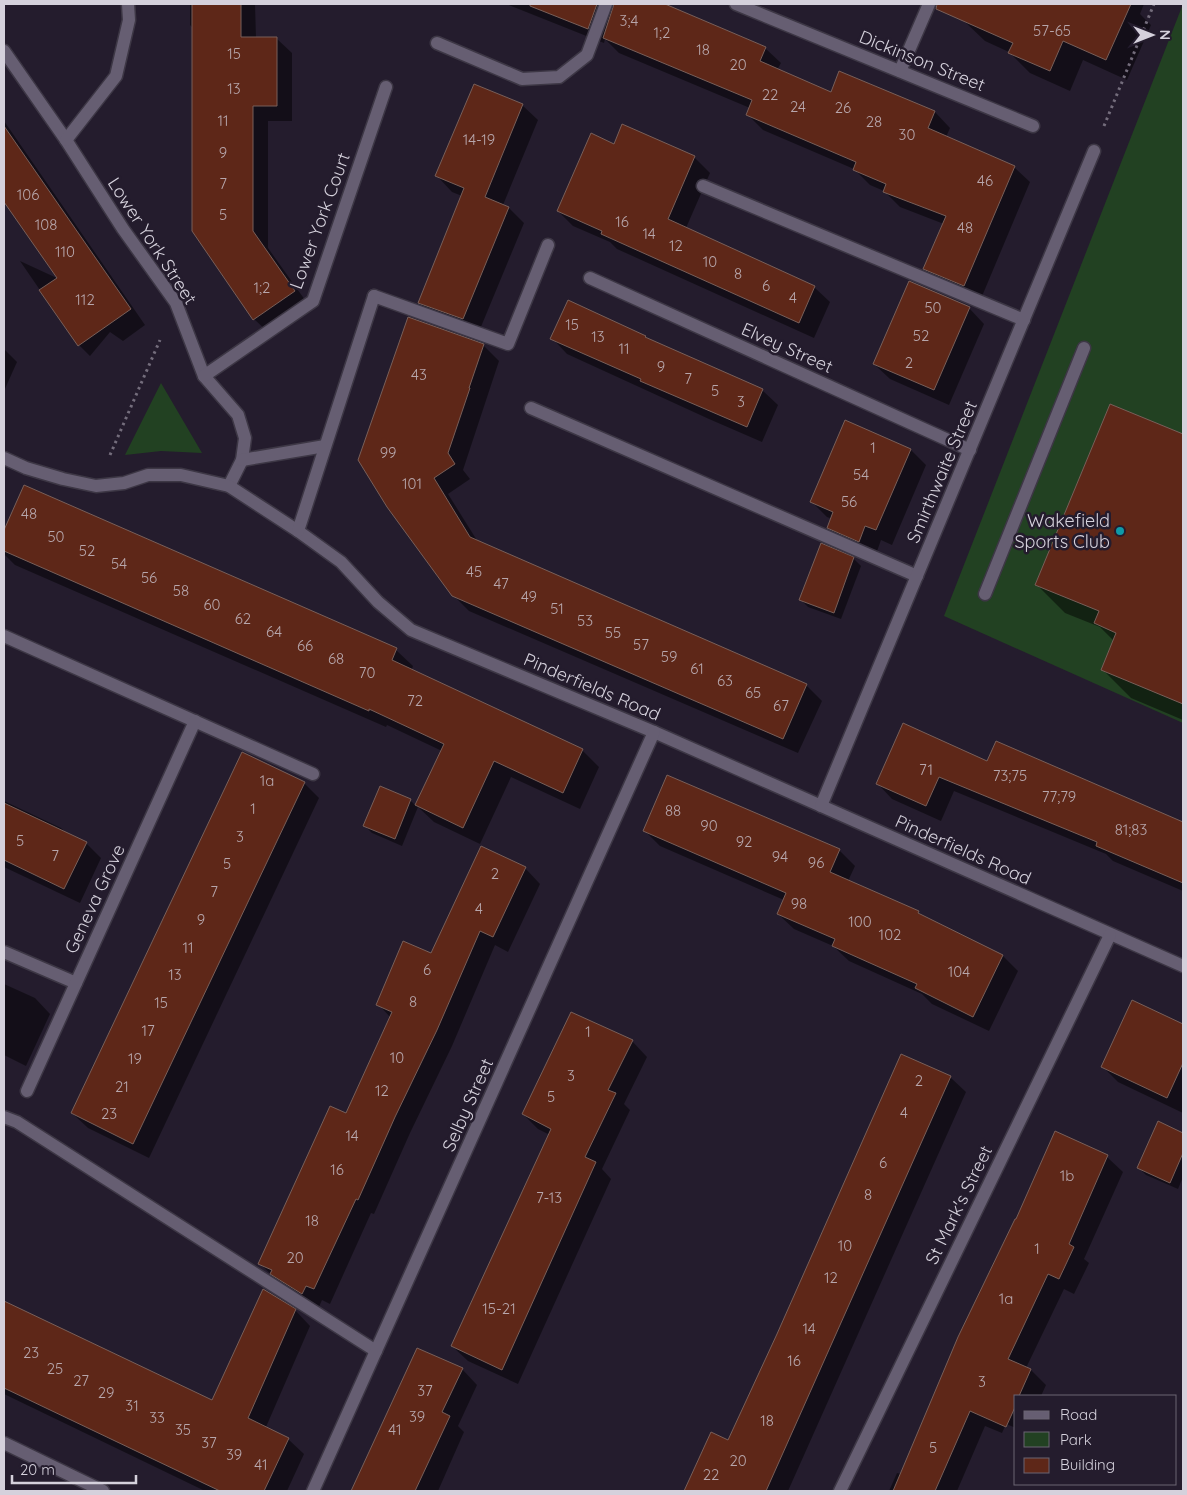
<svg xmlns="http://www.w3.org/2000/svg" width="1187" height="1495" viewBox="0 0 1187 1495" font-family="Quicksand,sans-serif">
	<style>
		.green { fill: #224122 }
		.shadow { fill: #0007 }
		.building { fill: #5e2718; stroke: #785f59 }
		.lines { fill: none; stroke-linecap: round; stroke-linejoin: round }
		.lane-casing { stroke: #3d3745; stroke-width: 15 }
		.street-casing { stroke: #3d3745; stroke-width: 15 }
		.path { stroke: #746d7c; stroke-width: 3; stroke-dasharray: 2.5 4; stroke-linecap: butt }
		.lane { stroke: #665e72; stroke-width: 12 }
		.street { stroke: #665e72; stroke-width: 12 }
		.culture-dot { fill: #0f9aa8; stroke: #241c2d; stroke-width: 2 }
		.labels { text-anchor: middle; stroke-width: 5; stroke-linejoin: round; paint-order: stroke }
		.number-label { font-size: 15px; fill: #b7a6ab }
		.street-label { font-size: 18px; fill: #d5d1dc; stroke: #241c2d }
		.poi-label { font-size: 18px; fill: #d5d1dc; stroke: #241c2d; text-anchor: end }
	</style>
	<rect width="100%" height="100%" fill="#241c2d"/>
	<!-- green -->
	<g class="green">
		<polygon points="1183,4 1183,723 944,616"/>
		<polygon points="161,383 202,453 161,451 125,455"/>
	</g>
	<!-- shadow -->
	<g class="shadow">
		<polygon points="190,4 255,4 256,38 276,38 292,53 292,121 268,121 268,248 310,307 270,334 254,319 193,28 190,25"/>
		<polygon points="506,4 661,4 765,48 781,63 777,70 831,93 840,73 935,112 950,128 946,137 1014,167 1030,182 980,301 939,284 924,269 944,224 900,207 884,191 870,185 854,169 763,130 747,114 750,108 619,53 605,39 604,43"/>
		<polygon points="972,4 1017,4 1029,9 1031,4 1144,4 1140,14 1151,25 1127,80 1083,60 1070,91 1030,73 1009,52 985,41 964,21"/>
		<polygon points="522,105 538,120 503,205 509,208 524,223 478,334 434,318 419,303 462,196 452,192 437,176"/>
		<polygon points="4,121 145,325 123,341 110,332 90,356 75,341 20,261 59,279 4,200"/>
		<polygon points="623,126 694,157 710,173 686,228 814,287 830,302 814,338 617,249 610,242 573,226 558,211 615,145"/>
		<polygon points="969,308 984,324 949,405 890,379 874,364"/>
		<polygon points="645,337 648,340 762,390 778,405 762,442 709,419 567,354 552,338"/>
		<polygon points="483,345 499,361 463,470 470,479 448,494 478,542 806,685 822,701 798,753 469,611 453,595 388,506"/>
		<polygon points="4,349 17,362 4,391"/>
		<polygon points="1110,405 1183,436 1183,720 1131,698 1103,670 1114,641 1100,627 1065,613 1036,584"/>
		<polygon points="846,422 911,450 926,465 892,545 881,540 875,557 844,543 828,528 832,519 827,517 812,502"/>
		<polygon points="24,486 396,650 413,666 411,671 582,750 599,767 580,809 511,777 480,844 434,822 418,807 402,846 372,833 365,826 410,800 416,806 442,751 387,725 386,727 15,565 4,554 4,533"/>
		<polygon points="853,558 861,566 841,619 808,607 801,600"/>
		<polygon points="996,743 1183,823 1183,891 1113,861 1106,854 954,791 941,821 892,799 877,783 988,762"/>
		<polygon points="304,783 319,798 149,1158 88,1128 72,1113"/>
		<polygon points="4,801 61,828 66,833 86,843 101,858 80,903 4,867"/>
		<polygon points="645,831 839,850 855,866 848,881 918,912 923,917 1003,956 1018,971 989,1031 932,1004 922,994 849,961 833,946 794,929 778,914 784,900 660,846"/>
		<polygon points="525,868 540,884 508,952 495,945 452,1046 410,1133 374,1214 371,1213 330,1304 322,1300 318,1309 287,1289 260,1264 346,1115 391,1018 378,1004"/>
		<polygon points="4,984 35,998 50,1014 26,1066 4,1055"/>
		<polygon points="1133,1002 1183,1025 1183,1113 1118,1082 1103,1067"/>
		<polygon points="632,1041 647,1057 624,1104 630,1110 602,1169 611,1179 518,1384 468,1361 452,1346 550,1135 538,1129 523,1114"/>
		<polygon points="950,1077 966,1092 788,1491 686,1491 712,1434 729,1441"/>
		<polygon points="1159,1123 1183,1134 1183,1177 1178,1189 1146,1175 1139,1168"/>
		<polygon points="1056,1133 1107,1157 1123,1172 1084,1259 1089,1263 1074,1294 1064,1289 1026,1368 1031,1370 1046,1385 1041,1396 1016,1396 1016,1428 1006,1424 1002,1433 985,1426 957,1491 889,1491 897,1473 901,1474"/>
		<polygon points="4,1302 213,1402 295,1310 310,1326 266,1427 288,1439 304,1454 287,1491 205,1491 4,1394"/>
		<polygon points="417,1349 462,1369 477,1385 458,1426 464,1432 438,1491 353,1491"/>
	</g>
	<!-- building -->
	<g class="building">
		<polygon points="192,4 241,4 241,37 277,37 277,106 253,106 253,231 295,291 253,320 192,231"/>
		<polygon points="530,4 597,4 588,29 530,6"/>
		<polygon points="614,4 665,4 766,47 760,61 831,92 839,71 935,111 928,128 1015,166 964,286 923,269 946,216 883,192 886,184 853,170 856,162 746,115 752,100 603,38"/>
		<polygon points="937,4 1131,4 1106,60 1063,41 1050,71 1008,53 1013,43 936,9"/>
		<polygon points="474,84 523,104 485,197 509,207 463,319 418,303 464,188 435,176"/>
		<polygon points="622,124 695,156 668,219 815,286 799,323 601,234 602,231 557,211 591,133 614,144"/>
		<polygon points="4,126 131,309 78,346 39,290 57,278 4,202"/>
		<polygon points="909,281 970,307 934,390 873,364"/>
		<polygon points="568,300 646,336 645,337 763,389 747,427 640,381 641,379 550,339"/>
		<polygon points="408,317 484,344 469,388 470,388 448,453 455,464 434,478 470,537 807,684 783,739 452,596 387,507 358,460"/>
		<polygon points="1110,404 1183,434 1183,704 1101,670 1116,633 1094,623 1099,611 1035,585"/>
		<polygon points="845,420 911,449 876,530 865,526 859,542 827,528 833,512 810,502"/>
		<polygon points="24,485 397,648 392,660 583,749 563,793 494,761 463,828 415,805 444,744 369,709 369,711 4,551 4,530"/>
		<polygon points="821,543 854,557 834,613 799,600"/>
		<polygon points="903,723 987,761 996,741 1183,822 1183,883 1096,846 1097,842 939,777 926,806 876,784"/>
		<polygon points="242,752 305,782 133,1144 71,1113"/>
		<polygon points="667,775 840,849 830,872 919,911 918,913 1003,955 973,1017 915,988 917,984 832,946 835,939 777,914 786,893 643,831"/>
		<polygon points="380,786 411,799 395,839 363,826"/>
		<polygon points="4,803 87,842 64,889 4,860"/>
		<polygon points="481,846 526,867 493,937 480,931 437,1030 395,1117 358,1200 356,1199 314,1289 306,1286 302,1294 270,1274 272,1270 258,1264 330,1106 346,1113 392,1012 376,1005 403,941 431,953"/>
		<polygon points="1132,1000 1183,1024 1183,1063 1167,1098 1101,1067"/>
		<polygon points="571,1012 633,1040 608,1090 616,1093 585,1157 596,1162 502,1370 451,1346 551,1129 522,1114"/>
		<polygon points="901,1054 951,1076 766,1491 684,1491 711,1432 728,1440 777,1334"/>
		<polygon points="1158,1121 1183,1133 1183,1153 1170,1183 1137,1168"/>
		<polygon points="1055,1131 1108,1155 1069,1244 1074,1247 1059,1279 1048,1274 1008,1359 1031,1369 1019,1396 1016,1396 1016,1405 1006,1427 970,1411 935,1491 893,1491 958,1337 1015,1219 1016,1219"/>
		<polygon points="263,1289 296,1309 248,1418 289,1438 264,1491 220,1491 4,1388 4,1301 212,1400"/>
		<polygon points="417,1348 463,1368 442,1412 450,1416 415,1491 351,1491"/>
	</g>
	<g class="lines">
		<defs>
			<g id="lane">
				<polyline points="703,186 1024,320"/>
				<polyline points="374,296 508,344 548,245"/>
				<polyline points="531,408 917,576"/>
				<polyline points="985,594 1084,348"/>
				<polyline points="4,636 313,774"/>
				<polyline points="4,1117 17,1122 376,1351"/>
			</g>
			<g id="street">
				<polyline points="736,4 1033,126"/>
				<polyline points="437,43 522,79 559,77 587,55 606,4"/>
				<polyline points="4,51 66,140 123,229 176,303 204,376 238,415 245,438 242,460 229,486"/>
				<polyline points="900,71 929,4"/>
				<polyline points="66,140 116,76 129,20 128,4"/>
				<polyline points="590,278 970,450"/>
				<polyline points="204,376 313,301 386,87"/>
				<polyline points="4,458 26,468 63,479 96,486 124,483 148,475 181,475 229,486 298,531 341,562 378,602 411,630 654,732 1183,966"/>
				<polyline points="242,460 325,446"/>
				<polyline points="298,531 374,296"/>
				<polyline points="821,806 1094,151"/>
				<polyline points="4,952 76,983"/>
				<polyline points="27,1091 195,721"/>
				<polyline points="4,1443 103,1491"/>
				<polyline points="313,1491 654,732"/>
				<polyline points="840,1491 1110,935"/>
			</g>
		</defs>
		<!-- lane casing -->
		<use href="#lane" class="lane-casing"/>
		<!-- street casing -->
		<use href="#street" class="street-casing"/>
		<!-- path -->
		<g class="path">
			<polyline points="1104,126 1154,4"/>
			<polyline points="110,455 160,340"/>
		</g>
		<!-- lane -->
		<use href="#lane" class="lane"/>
		<!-- street -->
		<use href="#street" class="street"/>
	</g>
	<!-- markers -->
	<circle class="culture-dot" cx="1120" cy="531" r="5"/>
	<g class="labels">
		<!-- number labels -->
		<g class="number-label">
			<text x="629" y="26">3;4</text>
			<text x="1052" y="36">57-65</text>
			<text x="662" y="38">1;2</text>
			<text x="703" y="55">18</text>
			<text x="234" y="59">15</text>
			<text x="738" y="70">20</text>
			<text x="234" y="94">13</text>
			<text x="770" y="100">22</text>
			<text x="798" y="112">24</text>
			<text x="843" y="113">26</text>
			<text x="223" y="126">11</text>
			<text x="874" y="127">28</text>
			<text x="907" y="140">30</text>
			<text x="479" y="145">14-19</text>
			<text x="223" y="158">9</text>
			<text x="985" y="186">46</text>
			<text x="223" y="189">7</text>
			<text x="28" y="200">106</text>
			<text x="223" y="220">5</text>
			<text x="622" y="227">16</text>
			<text x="46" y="230">108</text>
			<text x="965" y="233">48</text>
			<text x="649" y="239">14</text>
			<text x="676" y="251">12</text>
			<text x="65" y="257">110</text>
			<text x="710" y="267">10</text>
			<text x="738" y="279">8</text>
			<text x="766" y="291">6</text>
			<text x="262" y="293">1;2</text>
			<text x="793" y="303">4</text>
			<text x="85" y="305">112</text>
			<text x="933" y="313">50</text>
			<text x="572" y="330">15</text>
			<text x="921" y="341">52</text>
			<text x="598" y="342">13</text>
			<text x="624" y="354">11</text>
			<text x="909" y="368">2</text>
			<text x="661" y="372">9</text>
			<text x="419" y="380">43</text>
			<text x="688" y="384">7</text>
			<text x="715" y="396">5</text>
			<text x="741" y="407">3</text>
			<text x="873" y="453">1</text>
			<text x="388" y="458">99</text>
			<text x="861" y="480">54</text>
			<text x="412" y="489">101</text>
			<text x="849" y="507">56</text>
			<text x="29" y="519">48</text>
			<text x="56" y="542">50</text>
			<text x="87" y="556">52</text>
			<text x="119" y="569">54</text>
			<text x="474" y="577">45</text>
			<text x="149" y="583">56</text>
			<text x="501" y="589">47</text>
			<text x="181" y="596">58</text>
			<text x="529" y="602">49</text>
			<text x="212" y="610">60</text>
			<text x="557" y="614">51</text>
			<text x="243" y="624">62</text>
			<text x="585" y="626">53</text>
			<text x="274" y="637">64</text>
			<text x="613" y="638">55</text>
			<text x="641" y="650">57</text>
			<text x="305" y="651">66</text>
			<text x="669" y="662">59</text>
			<text x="336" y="664">68</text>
			<text x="697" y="674">61</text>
			<text x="367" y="678">70</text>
			<text x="725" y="686">63</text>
			<text x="753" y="698">65</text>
			<text x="415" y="706">72</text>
			<text x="781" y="711">67</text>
			<text x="926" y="775">71</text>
			<text x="1010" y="781">73;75</text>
			<text x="267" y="786">1a</text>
			<text x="1059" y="802">77;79</text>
			<text x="253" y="814">1</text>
			<text x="673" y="816">88</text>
			<text x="709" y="831">90</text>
			<text x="1131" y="835">81;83</text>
			<text x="240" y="842">3</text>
			<text x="20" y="846">5</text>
			<text x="744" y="847">92</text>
			<text x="55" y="861">7</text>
			<text x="780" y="862">94</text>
			<text x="816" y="868">96</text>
			<text x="227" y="869">5</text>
			<text x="495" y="879">2</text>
			<text x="214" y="897">7</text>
			<text x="799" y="909">98</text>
			<text x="479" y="914">4</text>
			<text x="201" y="925">9</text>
			<text x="860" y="927">100</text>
			<text x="890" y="940">102</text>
			<text x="188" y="953">11</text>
			<text x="427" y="975">6</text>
			<text x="959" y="977">104</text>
			<text x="175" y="980">13</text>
			<text x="413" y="1007">8</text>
			<text x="161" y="1008">15</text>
			<text x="148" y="1036">17</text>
			<text x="588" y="1037">1</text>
			<text x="397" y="1063">10</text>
			<text x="135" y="1064">19</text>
			<text x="571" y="1081">3</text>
			<text x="919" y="1086">2</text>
			<text x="122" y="1092">21</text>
			<text x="382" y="1096">12</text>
			<text x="551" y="1102">5</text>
			<text x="904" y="1118">4</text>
			<text x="109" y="1119">23</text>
			<text x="352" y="1141">14</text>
			<text x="883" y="1168">6</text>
			<text x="337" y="1175">16</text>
			<text x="1067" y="1181">1b</text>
			<text x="868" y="1200">8</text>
			<text x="549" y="1203">7-13</text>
			<text x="312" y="1226">18</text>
			<text x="845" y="1251">10</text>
			<text x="1037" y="1254">1</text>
			<text x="295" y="1263">20</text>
			<text x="831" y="1283">12</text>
			<text x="1006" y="1304">1a</text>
			<text x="499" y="1314">15-21</text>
			<text x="809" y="1334">14</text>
			<text x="31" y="1358">23</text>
			<text x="794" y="1366">16</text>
			<text x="55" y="1374">25</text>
			<text x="81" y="1386">27</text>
			<text x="982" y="1387">3</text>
			<text x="425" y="1396">37</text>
			<text x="106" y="1398">29</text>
			<text x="132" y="1411">31</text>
			<text x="417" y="1422">39</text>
			<text x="157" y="1423">33</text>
			<text x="767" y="1426">18</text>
			<text x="183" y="1435">35</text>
			<text x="395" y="1435">41</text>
			<text x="209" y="1448">37</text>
			<text x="933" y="1453">5</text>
			<text x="234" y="1460">39</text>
			<text x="738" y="1466">20</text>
			<text x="261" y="1470">41</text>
			<text x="711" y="1480">22</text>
		</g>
		<!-- street labels -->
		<g class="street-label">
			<text transform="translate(922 61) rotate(22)" y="6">Dickinson Street</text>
			<text transform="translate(320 221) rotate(-70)" y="6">Lower York Court</text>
			<text transform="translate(152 241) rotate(57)" y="6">Lower York Street</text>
			<text transform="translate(787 348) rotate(24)" y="6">Elvey Street</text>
			<text transform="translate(942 472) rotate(-67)" y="6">Smirthwaite Street</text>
			<text transform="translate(592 687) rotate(23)" y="6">Pinderfields Road</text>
			<text transform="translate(963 850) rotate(24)" y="6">Pinderfields Road</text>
			<text transform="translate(95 899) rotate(-65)" y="6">Geneva Grove</text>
			<text transform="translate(468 1105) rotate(-66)" y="6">Selby Street</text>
			<text transform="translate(959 1205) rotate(-64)" y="6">St Mark's Street</text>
		</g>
		<!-- poi labels -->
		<g class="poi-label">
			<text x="1110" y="527">Wakefield<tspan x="1110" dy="21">Sports Club</tspan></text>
		</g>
	</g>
	<!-- border -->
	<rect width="1187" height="1495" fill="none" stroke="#d5d1dc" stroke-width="10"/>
	<!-- legend -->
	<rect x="1014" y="1395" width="162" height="90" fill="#241c2d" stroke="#6b6473"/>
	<rect x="1024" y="1411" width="25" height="8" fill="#665e72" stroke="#6b6473"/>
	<text x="1060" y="1420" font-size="15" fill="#d5d1dc">Road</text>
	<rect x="1024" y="1432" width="25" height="15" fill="#224122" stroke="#6b6473"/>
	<text x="1060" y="1445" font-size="15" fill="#d5d1dc">Park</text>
	<rect x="1024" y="1458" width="25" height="15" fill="#5e2718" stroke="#6b6473"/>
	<text x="1060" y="1470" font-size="15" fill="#d5d1dc">Building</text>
	<!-- north arrow -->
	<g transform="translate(1152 35) rotate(90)" stroke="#241c2d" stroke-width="4" paint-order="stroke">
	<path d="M0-4L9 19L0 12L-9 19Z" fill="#d5d1dc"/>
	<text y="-8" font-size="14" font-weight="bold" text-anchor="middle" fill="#d5d1dc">N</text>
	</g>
	<!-- scale -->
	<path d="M12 1475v8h124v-8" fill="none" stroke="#d5d1dc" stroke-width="2.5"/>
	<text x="20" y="1475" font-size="15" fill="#d5d1dc" stroke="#241c2d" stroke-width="4" paint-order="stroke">20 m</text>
</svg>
